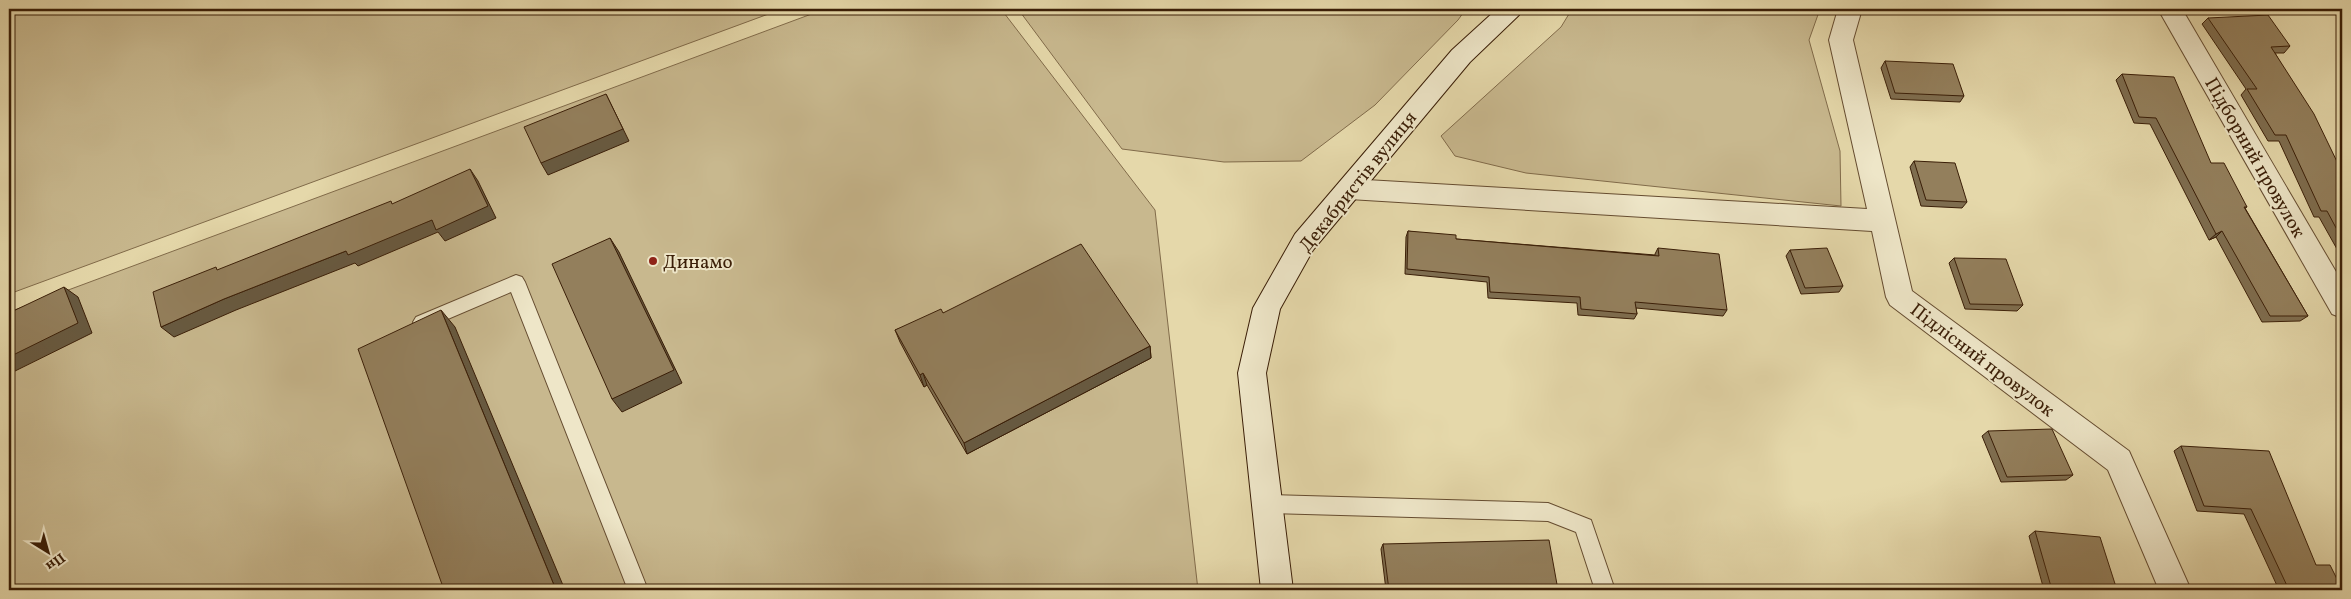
<svg xmlns="http://www.w3.org/2000/svg" width="2351" height="599" viewBox="0 0 2351 599" font-family="Vollkorn,serif">
	<style>
		.green { fill: #c8b88e; stroke: #816b4a }
		.lines { fill: none; stroke-linecap: round; stroke-linejoin: round }
		.lane-casing { stroke: #654c30; stroke-width: 2 }
		.street-casing { stroke: #654c30; stroke-width: 2 }
		.secondary-casing { stroke: #3a1e07; stroke-width: 2 }
		.lane { fill: #eee6c8; fill-rule: evenodd }
		.street { fill: #eee6c8; fill-rule: evenodd }
		.secondary { fill: #eee6c8; fill-rule: evenodd }
		.wall { fill: #7e6d4f; stroke: #3a1e07 }
		.shaded-wall { fill: #675940; stroke: #3a1e07 }
		.building { fill: #937f5c; stroke: #3a1e07 }
		.poi-dot { fill: #8f2418; stroke: #eee6c8; stroke-width: 2 }
		.labels { text-anchor: middle; stroke-width: 4; stroke-linejoin: round; paint-order: stroke }
		.street-label { font-size: 19px; fill: #3a1e07; stroke: #eee6c8 }
		.poi-label { font-size: 19px; fill: #3a1e07; stroke: #eee6c8; text-anchor: start }
	</style>
	<rect width="100%" height="100%" fill="#e5d8aa"/>
	<filter id="stains"><feTurbulence type="fractalNoise" baseFrequency=".004" numOctaves="4"/><feColorMatrix values="0 0 0 0 .2 0 0 0 0 .09 0 0 0 0 .02 0 0 0 .5 -.17"/></filter>
	<radialGradient id="worn" r=".72"><stop offset=".6" stop-color="#630" stop-opacity="0"/><stop offset="1" stop-color="#630" stop-opacity=".3"/></radialGradient>
	<!-- green -->
	<g class="green">
		<polygon points="9,9 782,9 9,294"/>
		<polygon points="825,9 1001,9 1155,210 1198,590 9,590 9,312"/>
		<polygon points="1018,9 1466,9 1458,20 1375,105 1301,161 1224,162 1122,149"/>
		<polygon points="1572,9 1820,9 1809,40 1840,151 1841,206 1526,173 1455,156 1441,136 1561,27"/>
	</g>
	<g class="lines">
		<defs>
			<g id="lane">
				<polygon points="516,275 522,277 525,282 648,590 628,590 511,292 422,330 416,327 413,322 416,317"/>
				<polygon points="1268,495 1548,503 1591,520 1615,590 1595,590 1576,532 1548,521 1268,513 1261,510 1258,504 1261,498"/>
			</g>
			<g id="street">
				<polygon points="1838,9 1862,9 1853,40 1912,291 2129,451 2191,590 2159,590 2108,470 1890,305 1886,297 1872,231 1349,199 1340,196 1336,189 1340,182 1349,179 1867,209 1829,40"/>
				<polygon points="2158,9 2182,9 2342,282 2342,318 2332,314"/>
			</g>
			<polygon id="secondary" points="1497,9 1523,9 1519,15 1470,62 1313,250 1280,309 1266,373 1293,590 1261,590 1238,373 1253,308 1295,234 1452,50"/>
		</defs>
		<!-- lane casing -->
		<use href="#lane" class="lane-casing"/>
		<!-- street casing -->
		<use href="#street" class="street-casing"/>
		<!-- secondary casing -->
		<use href="#secondary" class="secondary-casing"/>
		<!-- lane -->
		<use href="#lane" class="lane"/>
		<!-- street -->
		<use href="#street" class="street"/>
		<!-- secondary -->
		<use href="#secondary" class="secondary"/>
	</g>
	<!-- wall -->
	<g class="wall">
		<polygon points="2208,18 2290,46 2284,53 2275,53 2342,172 2342,258 2319,217 2314,217 2279,141 2268,141 2241,95 2246,89 2202,24"/>
		<polygon points="1885,61 1964,96 1960,102 1891,99 1881,68"/>
		<polygon points="2122,74 2211,163 2247,207 2245,208 2308,316 2300,321 2262,322 2216,237 2209,240 2150,124 2134,123 2116,80"/>
		<polygon points="1914,161 1967,202 1962,208 1921,206 1910,167"/>
		<polygon points="1408,231 1456,239 1655,255 1655,254 1658,248 1727,310 1723,316 1636,308 1637,314 1634,319 1578,315 1577,303 1488,298 1487,282 1405,274 1406,237"/>
		<polygon points="1790,250 1843,286 1839,292 1801,294 1786,256"/>
		<polygon points="1954,258 2023,305 2017,311 1965,309 1949,263"/>
		<polygon points="943,313 1150,346 1151,358 967,454 927,385 924,387 900,342 895,330"/>
		<polygon points="1988,431 2073,475 2066,480 2001,482 1982,436"/>
		<polygon points="2181,446 2316,565 2342,590 2279,590 2244,514 2197,511 2174,451"/>
		<polygon points="2035,531 2117,590 2044,590 2029,536"/>
		<polygon points="1383,544 1558,590 1386,590 1381,549"/>
	</g>
	<!-- shaded-wall -->
	<g class="shaded-wall">
		<polygon points="606,94 629,141 548,175 541,163"/>
		<polygon points="470,169 478,181 496,218 445,241 438,232 358,266 355,263 236,310 174,337 161,327 224,299 346,251 432,220"/>
		<polygon points="2222,231 2216,237 2209,240 2216,234"/>
		<polygon points="610,238 619,252 682,383 622,412 612,399"/>
		<polygon points="64,287 78,297 92,333 11,373 9,371 9,357"/>
		<polygon points="441,310 455,327 565,590 556,590"/>
		<polygon points="1150,346 1151,358 967,454 964,443"/>
		<polygon points="923,373 927,385 924,387 920,375"/>
	</g>
	<!-- building -->
	<g class="building">
		<polygon points="2268,15 2290,46 2271,47 2314,114 2342,172 2342,239 2327,211 2321,211 2286,135 2275,135 2247,89 2257,89 2208,18"/>
		<polygon points="1885,61 1953,64 1964,96 1895,93"/>
		<polygon points="2122,74 2174,77 2211,163 2224,163 2247,207 2244,207 2308,316 2270,316 2222,231 2216,234 2156,118 2139,117"/>
		<polygon points="606,94 623,129 541,163 524,127"/>
		<polygon points="1914,161 1955,163 1967,202 1926,200"/>
		<polygon points="470,169 488,206 436,230 432,220 348,255 346,251 224,299 161,327 153,292 216,267 217,270 391,201 392,204"/>
		<polygon points="1408,231 1456,235 1456,239 1659,256 1658,248 1719,254 1727,310 1635,302 1637,314 1581,309 1580,297 1490,292 1489,277 1407,269"/>
		<polygon points="610,238 674,370 612,399 552,264"/>
		<polygon points="1081,244 1150,346 964,443 923,373 920,375 895,330 941,309 943,313"/>
		<polygon points="1827,248 1843,286 1805,288 1790,250"/>
		<polygon points="1954,258 2006,259 2023,305 1970,304"/>
		<polygon points="64,287 78,323 9,357 9,313"/>
		<polygon points="441,310 556,590 444,590 358,349"/>
		<polygon points="2052,429 2073,475 2007,477 1988,431"/>
		<polygon points="2181,446 2269,451 2316,565 2330,565 2342,589 2342,590 2289,590 2251,509 2204,506"/>
		<polygon points="2035,531 2100,537 2117,590 2052,590"/>
		<polygon points="1549,540 1558,590 1389,590 1383,544"/>
	</g>
	<!-- markers -->
	<circle class="poi-dot" cx="653" cy="261" r="5"/>
	<g class="labels">
		<!-- street labels -->
		<g class="street-label">
			<text transform="translate(2256 157) rotate(60)" y="7">Підборний провулок</text>
			<text transform="translate(1357 181) rotate(-51)" y="7">Декабристів вулиця</text>
			<text transform="translate(1983 359) rotate(37)" y="7">Підлісний провулок</text>
		</g>
		<!-- poi labels -->
		<g class="poi-label">
			<text x="663" y="268">Динамо</text>
		</g>
	</g>
	<!-- margin -->
	<rect width="2351" height="599" fill="none" stroke="#e5d8aa" stroke-width="30"/>
	<rect x="10" y="10" width="2331" height="579" fill="none" stroke="#3a1e07" stroke-width="2.5"/>
	<rect x="15" y="15" width="2321" height="569" fill="none" stroke="#3a1e07"/>
	<!-- north arrow -->
	<g transform="translate(48 552) rotate(143)" stroke="#eee6c8" stroke-width="4" paint-order="stroke">
	<path d="M0-4L9 19L0 12L-9 19Z" fill="#3a1e07"/>
	<text y="-8" font-size="14" font-weight="bold" text-anchor="middle" fill="#3a1e07">Пн</text>
	</g>
	<rect width="100%" height="100%" filter="url(#stains)"/>
	<rect width="100%" height="100%" fill="url(#worn)"/>
</svg>
